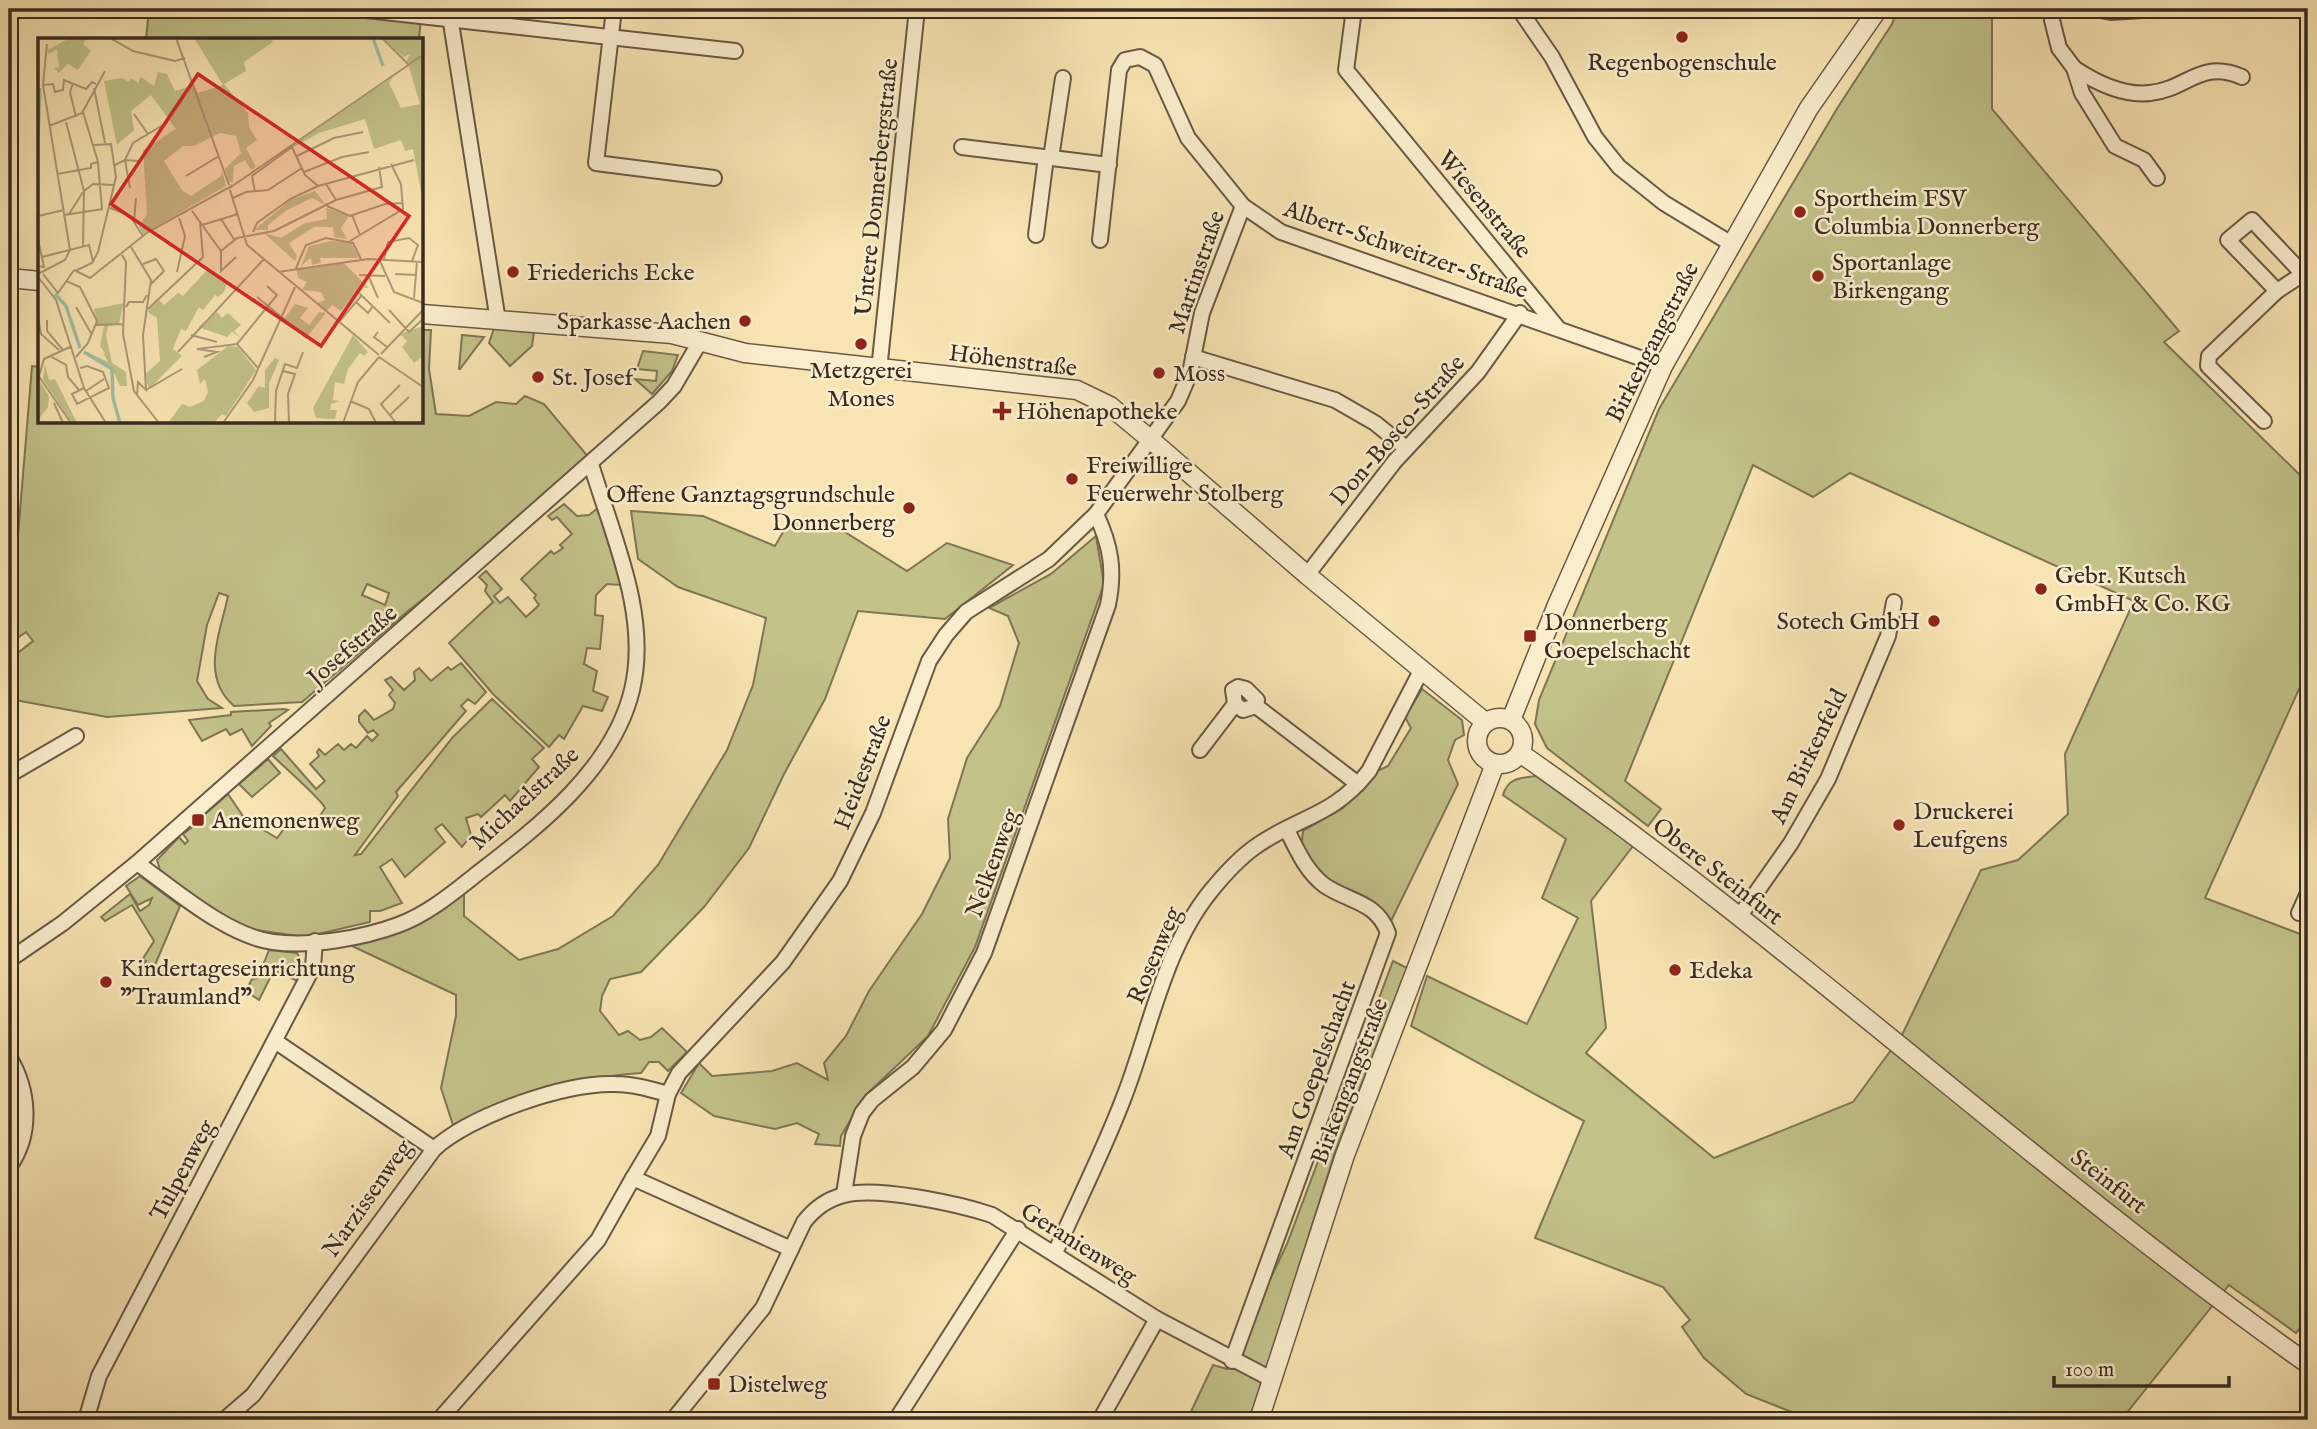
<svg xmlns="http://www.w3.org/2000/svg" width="2317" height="1429" viewBox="0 0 2317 1429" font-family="'IM FELL English',serif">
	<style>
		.green { fill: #c2c289; stroke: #7e7656; stroke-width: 2; fill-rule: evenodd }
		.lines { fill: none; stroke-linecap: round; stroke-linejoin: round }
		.minor-casing { stroke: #695946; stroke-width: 18 }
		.tertiary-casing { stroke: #695946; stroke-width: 21 }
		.minor { stroke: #faedcd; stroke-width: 14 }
		.tertiary { stroke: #faedcd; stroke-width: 18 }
		.poi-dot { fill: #8f2418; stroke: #faedcd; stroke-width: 2.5 }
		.labels { text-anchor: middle; stroke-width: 5; stroke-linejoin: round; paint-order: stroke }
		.poi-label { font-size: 24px; fill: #392b22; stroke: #faedcd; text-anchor: start }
		.street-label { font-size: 24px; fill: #392b22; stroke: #faedcd }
		.inset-river { fill: none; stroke: #9fbfa6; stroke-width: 3.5 }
		.inset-road { fill: none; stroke: #ac9a78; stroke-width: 2 }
		.view { fill: #d62828; fill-opacity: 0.15; stroke: #d62828; stroke-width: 3.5 }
		.inset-edge { fill: none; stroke: #392b22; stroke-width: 3.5 }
	</style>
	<rect width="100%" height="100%" fill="#f8e4b2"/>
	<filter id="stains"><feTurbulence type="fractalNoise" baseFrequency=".00286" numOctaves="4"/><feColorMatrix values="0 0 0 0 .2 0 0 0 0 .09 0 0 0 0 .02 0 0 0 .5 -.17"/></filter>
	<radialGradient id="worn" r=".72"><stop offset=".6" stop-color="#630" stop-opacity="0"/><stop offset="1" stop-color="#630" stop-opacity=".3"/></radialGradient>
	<!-- green -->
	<g class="green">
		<polygon points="149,9 304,9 421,17 419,40 146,40"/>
		<polygon points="1173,9 1247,9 1247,17"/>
		<path d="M 1897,9 L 1992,9 L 1992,109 L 2179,331 L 2164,342 L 2308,483 L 2308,669 L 2205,898 L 2308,937 L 2308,1317 L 2296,1333 L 2229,1285 L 2121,1420 L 1812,1420 L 1746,1394 L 1704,1358 L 1682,1327 L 1690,1320 L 1663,1287 L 1535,1238 L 1584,1121 L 1411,1026 L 1427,976 L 1527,1024 L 1578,918 L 1542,898 L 1566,839 L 1503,795 C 1508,778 1520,778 1536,776 L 1633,846 L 1591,901 L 1606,1028 L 1586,1053 L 1714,1158 L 1853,1102 L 1902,1035 L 1981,870 L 2018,860 L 2068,814 L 2065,754 L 2134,601 L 1850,473 L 1813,497 L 1753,465 L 1625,781 L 1661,809 L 1648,826 L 1547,748 L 1535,724 L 1539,700 L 1659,409 L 1838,107 L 1892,24 Z"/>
		<polygon points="494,328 534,332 532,346 510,366 489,343"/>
		<path d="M 422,330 L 431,330 L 429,369 L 436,414 L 469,416 L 496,402 L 516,404 L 525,396 L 544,404 L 590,459 L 501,538 L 408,611 L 302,702 L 234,706 C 200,677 220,634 228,596 L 219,593 L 207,625 L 197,681 L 208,699 L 222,708 L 107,717 L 9,699 L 9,647 L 15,655 L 33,641 L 26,632 L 9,644 L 32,366 L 40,367 L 40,422 L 422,422 ZM 367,584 L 389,593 L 385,605 L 362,595 Z"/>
		<polygon points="462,335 484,337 460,369 459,369"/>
		<polygon points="643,351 678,355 672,371 652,394 635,379 656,381 657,371 637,369"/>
		<polygon points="564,504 577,516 589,515 598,508 621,585 607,584 596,595 595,615 603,616 600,649 587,648 584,664 597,671 593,691 608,697 602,711 583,706 564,739 559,735 549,747 493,694 449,643 493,602 485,591 487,585 479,577 486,571 502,589 494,596 500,603 508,597 526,617 539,605 534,598 536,595 521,579 551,551 554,554 563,548 560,545 572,534 557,517 552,520 548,516"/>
		<path d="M 631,511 L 703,516 L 775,546 L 790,520 L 840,529 L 907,571 L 947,543 L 1013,565 L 945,619 L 858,611 L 825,699 L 784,774 L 749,848 L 704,907 L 641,972 L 610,979 L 602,996 L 600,1011 L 619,1035 L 628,1031 L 640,1040 L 651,1037 L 662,1028 L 687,1052 L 668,1071 L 659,1062 L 649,1062 L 641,1073 C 574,1078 513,1093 453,1125 L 441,1088 L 456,1016 L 456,995 L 352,946 L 351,941 L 424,921 L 464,893 L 464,916 L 519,960 L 558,949 L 613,916 L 658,865 L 727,750 L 753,685 L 766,618 L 678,587 L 638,559 Z"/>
		<polygon points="1096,536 1104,584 975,947 928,1036 864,1097 841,1136 840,1146 815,1144 819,1134 797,1123 775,1129 714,1116 681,1093 699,1063 712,1076 772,1071 797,1063 828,1080 824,1063 846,1036 869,991 922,914 950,858 948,819 967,758 1000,706 1019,643 1008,616 989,608 1051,574"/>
		<path d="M 461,663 L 486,692 L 475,704 L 468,699 L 461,706 L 466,711 L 396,792 L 398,796 L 355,855 L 361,854 L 453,737 L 492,699 L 544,748 L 532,759 L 539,767 L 510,801 L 505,795 L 481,817 L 478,814 L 466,818 L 471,835 L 462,847 L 442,824 L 435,829 L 445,842 L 405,877 L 392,859 L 380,867 L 402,903 L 380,911 L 370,911 L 370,922 L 305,937 L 249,929 L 204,905 L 160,870 L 157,860 L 179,837 L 185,844 L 188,841 L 183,834 L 205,818 L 203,816 L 228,794 L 245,819 L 277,838 L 293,817 L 312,828 L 325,808 C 322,800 283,766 273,756 L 281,749 L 316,789 L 325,781 L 310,764 L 319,756 L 317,752 L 319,749 L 325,755 L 338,744 L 344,750 L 351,744 L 356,748 L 367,736 L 372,741 L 378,735 L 373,730 L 368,733 L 359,722 L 359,716 L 365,710 L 374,720 L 393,709 L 395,703 L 389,695 L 393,690 L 385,680 L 391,677 L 404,690 L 415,680 L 414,672 L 419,668 L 431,681 L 448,667 L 451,670 Z"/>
		<polygon points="1422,689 1462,720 1464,735 1455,740 1448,760 1458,784 1390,923 1325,881 1297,843 1302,840 1303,831 1343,808 1375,772 1388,766 1411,728 1405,717"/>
		<polygon points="284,709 288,710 269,723 271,726 252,746 242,729 230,735 226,729 202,741 189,720 231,715 231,712"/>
		<polygon points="268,759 280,773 252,797 239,784"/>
		<polygon points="140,876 180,906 152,972 143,968 146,961 142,960 154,941 132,905 105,921 101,917 130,894 140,911 149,905 152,898 138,905 126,886"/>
		<polygon points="269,950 297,953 304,966 297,981 274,970 259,1000 246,991 252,979 258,978"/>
		<polygon points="1393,961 1407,968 1335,1152 1251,1420 1187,1420 1213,1365 1227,1369 1287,1244"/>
	</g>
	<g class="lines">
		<defs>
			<g id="minor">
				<polyline points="357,9 735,51"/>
				<polyline points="614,9 596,163 714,178"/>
				<polyline points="1354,9 1346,70 1557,327"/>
				<polyline points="1519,9 1552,57 1595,137 1619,167 1664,203 1730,243"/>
				<polyline points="2054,9 2052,20 2059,48 2074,68 2082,93 2115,146 2144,160 2157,178"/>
				<polyline points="2095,9 2111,12 2158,9"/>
				<polyline points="449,10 498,321"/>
				<path d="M 2074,68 C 2095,82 2124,96 2150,93 C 2188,89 2200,59 2242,77"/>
				<polyline points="962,147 1109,165"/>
				<polyline points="1051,158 1063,78"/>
				<polyline points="1243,206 1281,232 1663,366"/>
				<polyline points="1036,235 1046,157"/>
				<polyline points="2303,274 2277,291 2228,240 2252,220 2303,274 2308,279"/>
				<polyline points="1193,357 1335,400 1375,423 1406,448"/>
				<polyline points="879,370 917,9"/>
				<polyline points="2264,421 2208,366 2209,356 2277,291"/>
				<polyline points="1307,575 1395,461 1478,372 1520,313"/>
				<polyline points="1256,706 1243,710 1235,704 1233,690 1238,687 1246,689 1257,700 1256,706 1358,784"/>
				<polyline points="1200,750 1235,704"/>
				<polyline points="9,775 76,736"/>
				<path d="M 137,863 C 174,889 227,936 273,942 C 311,947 363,938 398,925 C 428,914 454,892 478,873 C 539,826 613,769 632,690 C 650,615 612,535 591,464"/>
				<polyline points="2299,913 2308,893"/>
				<polyline points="1739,917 1791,843 1828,779 1888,636 1894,602"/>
				<polyline points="9,960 63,923 137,863 659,402 674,386 701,340"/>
				<polyline points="275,1041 434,1149"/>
				<path d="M 9,1057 C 29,1090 33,1134 9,1167"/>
				<path d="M 844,1194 L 853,1136 L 862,1113 L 872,1100 L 913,1067 L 944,1030 L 984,953 L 1108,605 C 1115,570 1111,546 1096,514"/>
				<polyline points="791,1249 633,1178 658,1136 668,1094 679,1073 783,962 840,881 873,813 929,661 946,635 966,612 1049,559 1096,514 1178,401 1190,373 1202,313 1243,206 1188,138 1155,65 1140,57 1125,60 1119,70 1100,240"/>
				<path d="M 1055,1253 C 1078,1201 1104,1150 1124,1097 C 1150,1030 1164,949 1210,892 C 1223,876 1238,859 1255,847 C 1298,816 1332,818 1369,771 L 1422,669"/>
				<path d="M 1232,1361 L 1388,933 C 1377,901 1348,902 1324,885 C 1306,871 1297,850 1287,830"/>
				<polyline points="86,1420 99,1376 313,967 315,941"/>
				<path d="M 224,1420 L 253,1395 L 434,1149 C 470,1116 565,1082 615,1084 C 633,1084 650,1089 668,1094"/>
				<polyline points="439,1420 598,1240 633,1178"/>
				<path d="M 673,1420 L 763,1308 L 804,1222 C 814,1209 828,1199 844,1195 C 877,1186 959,1204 992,1215 L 1157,1319 L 1273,1380"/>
				<polyline points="896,1420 1018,1229"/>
				<polyline points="1100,1420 1157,1319"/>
			</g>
			<g id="tertiary">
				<polyline points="9,278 40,281"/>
				<polyline points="422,314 672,334 745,353 1077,390 1110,406 1151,440 1307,575 1485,722"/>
				<circle cx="1500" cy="741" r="23"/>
				<polyline points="1511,720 1557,605 1663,366 1809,108 1878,9"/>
				<path d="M 1520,753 C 1793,943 2037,1172 2308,1364"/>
				<polyline points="1259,1420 1345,1155 1495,764"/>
			</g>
		</defs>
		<!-- minor casing -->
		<use href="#minor" class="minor-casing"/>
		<!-- tertiary casing -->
		<use href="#tertiary" class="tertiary-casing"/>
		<!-- minor -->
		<use href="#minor" class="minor"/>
		<!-- tertiary -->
		<use href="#tertiary" class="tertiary"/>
	</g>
	<!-- markers -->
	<g class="poi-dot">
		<circle cx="1682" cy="37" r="7"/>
		<circle cx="1800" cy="212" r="7"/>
		<circle cx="513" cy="272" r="7"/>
		<circle cx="1818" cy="276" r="7"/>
		<circle cx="745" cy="321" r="7"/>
		<circle cx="861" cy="344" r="7"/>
		<circle cx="1159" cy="373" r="7"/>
		<circle cx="538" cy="377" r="7"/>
		<path d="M998.5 400.5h7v7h7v7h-7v7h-7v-7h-7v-7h7z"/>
		<circle cx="1072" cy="479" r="7"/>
		<circle cx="909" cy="508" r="7"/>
		<circle cx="2041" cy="589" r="7"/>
		<circle cx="1934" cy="621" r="7"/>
		<rect x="1523" y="629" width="14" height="14" rx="3.5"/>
		<rect x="191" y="813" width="14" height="14" rx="3.5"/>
		<circle cx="1899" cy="825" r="7"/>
		<circle cx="1675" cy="970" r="7"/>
		<circle cx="106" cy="982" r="7"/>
		<rect x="707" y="1377" width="14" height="14" rx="3.5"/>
	</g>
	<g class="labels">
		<!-- poi labels -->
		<g class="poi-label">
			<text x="1682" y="70" text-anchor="middle">Regenbogenschule</text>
			<text x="1814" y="206">Sportheim FSV<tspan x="1814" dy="28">Columbia Donnerberg</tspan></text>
			<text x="1832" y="270">Sportanlage<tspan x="1832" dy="28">Birkengang</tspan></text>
			<text x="527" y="280">Friederichs Ecke</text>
			<text x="731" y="329" text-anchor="end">Sparkasse Aachen</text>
			<text x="861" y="378" text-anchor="middle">Metzgerei<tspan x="861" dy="28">Mones</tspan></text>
			<text x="1173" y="381">Moss</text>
			<text x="552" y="385">St. Josef</text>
			<text x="1016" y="419">Höhenapotheke</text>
			<text x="1086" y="473">Freiwillige<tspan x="1086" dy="28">Feuerwehr Stolberg</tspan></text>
			<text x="895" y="502" text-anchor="end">Offene Ganztagsgrundschule<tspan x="895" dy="28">Donnerberg</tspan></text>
			<text x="2055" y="583">Gebr. Kutsch<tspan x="2055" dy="28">GmbH &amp; Co. KG</tspan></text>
			<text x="1920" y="629" text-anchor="end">Sotech GmbH</text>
			<text x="1544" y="630">Donnerberg<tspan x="1544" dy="28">Goepelschacht</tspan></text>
			<text x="1913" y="819">Druckerei<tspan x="1913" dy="28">Leufgens</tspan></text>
			<text x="212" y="828">Anemonenweg</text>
			<text x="120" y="976">Kindertageseinrichtung<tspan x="120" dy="28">"Traumland"</tspan></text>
			<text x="1689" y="978">Edeka</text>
			<text x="728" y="1392">Distelweg</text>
		</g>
		<!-- street labels -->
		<g class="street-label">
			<text transform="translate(876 187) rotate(-84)" y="8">Untere Donnerbergstraße</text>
			<text transform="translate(1485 204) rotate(50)" y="8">Wiesenstraße</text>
			<text transform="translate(1406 249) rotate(19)" y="8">Albert-Schweitzer-Straße</text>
			<text transform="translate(1196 272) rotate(-71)" y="8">Martinstraße</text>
			<text transform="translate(1652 342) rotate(-63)" y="8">Birkengangstraße</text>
			<text transform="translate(1013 360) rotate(7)" y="8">Höhenstraße</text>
			<text transform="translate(1397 430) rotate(-49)" y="8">Don-Bosco-Straße</text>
			<text transform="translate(352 645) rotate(-41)" y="8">Josefstraße</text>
			<text transform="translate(1808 756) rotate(-64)" y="8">Am Birkenfeld</text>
			<text transform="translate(862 772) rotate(-69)" y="8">Heidestraße</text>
			<text transform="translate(524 798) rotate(-43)" y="8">Michaelstraße</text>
			<text transform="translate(992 863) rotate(-70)" y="8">Nelkenweg</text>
			<text transform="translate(1718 871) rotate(38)" y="8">Obere Steinfurt</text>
			<text transform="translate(1154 955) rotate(-67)" y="8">Rosenweg</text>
			<text transform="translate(1316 1069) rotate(-70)" y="8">Am Goepelschacht</text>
			<text transform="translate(1349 1081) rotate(-69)" y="8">Birkengangstraße</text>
			<text transform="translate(182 1170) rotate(-62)" y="8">Tulpenweg</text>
			<text transform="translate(2109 1181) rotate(38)" y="8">Steinfurt</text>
			<text transform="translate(367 1198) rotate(-55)" y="8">Narzissenweg</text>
			<text transform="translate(1079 1243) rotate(32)" y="8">Geranienweg</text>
		</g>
	</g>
	<!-- overview -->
	<g transform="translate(38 38)">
		<rect width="385" height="385" fill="#f8e4b2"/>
		<path d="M 32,0 L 49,0 L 45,6 L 53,13 L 40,32 L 30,26 L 21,35 L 16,30 L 21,29 L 19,11 L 11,16 L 9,12 ZM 156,0 L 232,0 L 235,4 L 206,24 L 208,33 L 186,46 L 210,75 L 211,89 L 219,102 L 208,110 L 218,129 L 213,132 L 207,122 L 196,128 L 195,144 L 191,144 L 187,131 L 203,115 L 198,98 L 182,95 L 156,108 L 145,108 L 126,123 L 144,152 L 153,158 L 183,138 L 184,132 L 188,148 L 105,196 L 101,188 L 109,176 L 105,112 L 138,91 L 113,57 L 93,73 L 96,92 L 79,107 L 66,43 L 84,40 L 91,44 L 93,40 L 100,45 L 103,39 L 116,48 L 120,34 L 129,36 L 137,53 L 156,47 L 160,55 L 185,47 ZM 344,0 L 385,0 L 385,164 L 375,111 L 367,113 L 363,102 L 336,111 L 327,81 L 281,95 L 232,122 L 355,39 L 351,45 L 363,70 L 382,66 L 369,22 L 372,16 L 366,19 ZM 277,153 L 288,167 L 274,160 L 249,172 L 230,187 L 230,192 L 216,192 L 252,162 ZM 288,170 L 311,178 L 303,190 L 309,201 L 296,199 L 295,189 L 276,189 L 251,205 L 259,218 L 257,223 L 226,195 L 243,200 L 267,185 L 289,181 ZM 293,203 L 313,204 L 321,220 L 282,220 L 283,225 L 274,227 L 273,220 L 263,228 L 271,208 ZM 306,225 L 331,250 L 322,249 L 303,273 L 294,267 L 289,273 L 279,265 L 287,262 L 283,254 L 264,252 L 269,244 L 260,240 L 258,230 ZM 171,230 L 189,246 L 186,254 L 180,259 L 177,257 L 165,272 L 161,269 L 148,293 L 143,291 L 135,311 L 144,318 L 111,351 L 106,337 L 122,323 L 119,280 L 110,274 L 119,260 L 126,267 L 140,255 L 145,258 ZM 86,265 L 81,286 L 70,288 L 68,297 L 74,325 L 88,334 L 89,348 L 82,348 L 73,328 L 51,319 L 47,313 L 70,324 L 66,316 L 60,318 L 67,315 L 62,308 L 66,288 L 59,286 L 56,271 ZM 257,266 L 270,270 L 262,280 L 271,287 L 281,274 L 288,275 L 269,299 L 246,281 ZM 179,274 L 184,280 L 190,275 L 203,287 L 196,293 L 202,299 L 194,294 L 189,299 L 160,289 ZM 385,288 L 385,318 L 376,325 L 364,309 L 369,303 L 362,296 ZM 315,297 L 330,314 L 326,318 L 322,315 L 310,331 L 306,346 L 297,344 L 295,362 L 302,363 L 293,366 L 292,372 L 299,372 L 297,381 L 278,380 L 275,370 ZM 190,308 L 200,309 L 218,332 L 188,378 L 184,376 L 176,385 L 130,385 L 144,366 L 152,369 L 166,363 L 170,354 L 167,341 L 162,346 L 159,332 ZM 237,320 L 241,322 L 231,346 L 231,370 L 216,374 L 209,365 L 221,348 L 227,350 L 227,332 ZM 7,327 L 11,342 L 17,341 L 39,385 L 34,385 L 5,341 ZM 0,340 L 11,358 L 10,369 L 0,382 Z" fill="#c2c289"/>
		<path class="inset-river" d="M 335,0 L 345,28M 0,97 L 2,50M 17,256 L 28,268 L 42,310M 46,314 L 74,331 L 75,360 L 82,385"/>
		<path class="inset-road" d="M 72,0 L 95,13 L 137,23 L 147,20M 138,0 L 191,147M 344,0 L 370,26M 35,45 L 32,54 L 38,79M 5,47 L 15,46 L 17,54 L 25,52 L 26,42 L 48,51 L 54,44 L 58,46M 56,50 L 67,105M 96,76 L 110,96M 28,84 L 46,153 L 45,208M 11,88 L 44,75 L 67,33M 253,107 L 267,137 L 280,148M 259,118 L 296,100 L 325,94M 60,124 L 64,171M 77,127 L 87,122 L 95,105 L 130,84M 266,134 L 304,119 L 331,114M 19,136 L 53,130 L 53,126 L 60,124 L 45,74M 148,138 L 181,118M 194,147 L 190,151 L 385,17M 92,150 L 87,122 L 101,123M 192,152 L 209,207 L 341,317M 46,153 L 55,146 L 76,147M 217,154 L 214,138 L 254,109M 195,160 L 208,154 L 230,152 L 264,130M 298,162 L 344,149 L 341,129M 289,168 L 312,178 L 347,166 L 365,165M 70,169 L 92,178 L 105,198M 154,173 L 183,213M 31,176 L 45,154M 26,177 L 65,171M 314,177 L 322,197M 0,178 L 26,172M 183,181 L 197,203M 96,183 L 98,160M 164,187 L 200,176M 215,194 L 219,185 L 252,161 L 280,148 L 376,122M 0,201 L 6,229 L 0,228M 312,203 L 365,171 L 363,146 L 353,126M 93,209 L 113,242 L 105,297 L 108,352 L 100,344 L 99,358M 84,217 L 88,224 L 85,296 L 96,353 L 121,385M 4,219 L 51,207 L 55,223M 198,219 L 183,233 L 183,213 L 199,200 L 236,193 L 298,162 L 288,146M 341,221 L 356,254 L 385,265M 346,221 L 350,204 L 371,200 L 380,207 L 374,223M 105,226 L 118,221 L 126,233 L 113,246M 258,230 L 268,207 L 288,200 L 315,205 L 323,221M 36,232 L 52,240 L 110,194 L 190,150M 37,233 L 54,225 L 60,214 L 78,139 L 73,106 L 56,107M 139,234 L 147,198 L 141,180M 240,234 L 330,221 L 385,224M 0,236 L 27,222 L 32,212 L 5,47 L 9,6M 5,236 L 20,255 L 36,232M 357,236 L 379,237M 321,237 L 347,238M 330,237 L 340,260M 0,239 L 18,262 L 46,350 L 68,385M 28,243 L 42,249 L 59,283 L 50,305 L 38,319M 321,255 L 352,285M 219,259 L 269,300M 376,260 L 379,223M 318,264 L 330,275 L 335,268M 38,269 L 54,297M 88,269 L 91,264 L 105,264 L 109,257M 110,271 L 165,219 L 162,183M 351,272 L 371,294 L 385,281M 0,279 L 3,296 L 21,312M 9,282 L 9,293 L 25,312M 301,284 L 324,257M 58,287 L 86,286M 340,294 L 336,299 L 349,309M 153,297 L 179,304M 199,306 L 239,257 L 229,248M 159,311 L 199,306 L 220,330M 159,311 L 179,314 L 166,319M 140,314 L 226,221M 343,316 L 385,272M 12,318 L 28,327 L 30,339 L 41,352M 341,319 L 385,349M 42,330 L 49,328 L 65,334 L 71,350 L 39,366 L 34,356 L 46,350M 245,333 L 257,336 L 250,356 L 251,385M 0,337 L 33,385M 1,338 L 6,321 L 34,308M 108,352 L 144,331M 48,353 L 66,341M 312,363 L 331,371 L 338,385M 16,365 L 25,385M 352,377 L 371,359M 185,385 L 215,342 L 257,249M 237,385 L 238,353 L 247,326 L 259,330 L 265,314M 305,385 L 320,344 L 341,319M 358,385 L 343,366 L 362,347"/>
		<path class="view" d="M 160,36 L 371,178 L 283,308 L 73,166 Z"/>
		<rect width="385" height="385" class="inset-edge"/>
	</g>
	<!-- margin -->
	<rect width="2317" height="1429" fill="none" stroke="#f8e4b2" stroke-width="35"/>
	<rect x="10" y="10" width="2296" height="1408" fill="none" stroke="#392b22" stroke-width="3.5"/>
	<rect x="18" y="18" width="2282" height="1394" fill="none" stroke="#392b22" stroke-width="2"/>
	<!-- scale -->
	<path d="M2054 1376v10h175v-10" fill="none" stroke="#392b22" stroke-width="3.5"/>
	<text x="2065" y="1376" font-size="21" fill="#392b22" stroke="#faedcd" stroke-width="5" paint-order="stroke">100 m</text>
	<rect width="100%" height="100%" filter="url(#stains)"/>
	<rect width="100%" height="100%" fill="url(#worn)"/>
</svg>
